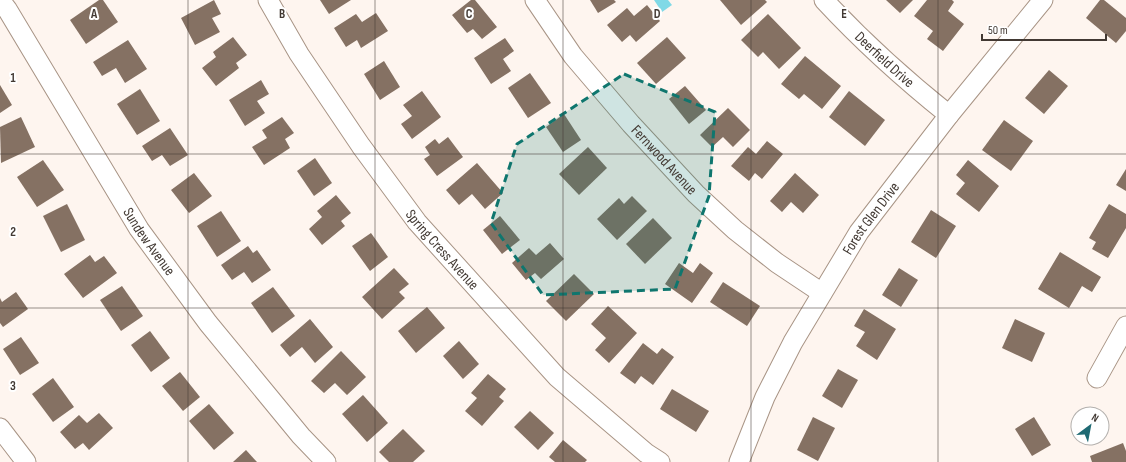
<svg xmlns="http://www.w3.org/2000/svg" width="1126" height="462" viewBox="0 0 1126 462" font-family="'Sofia Sans Condensed',sans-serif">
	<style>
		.water { fill: #80d9e6 }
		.building { fill: #857163 }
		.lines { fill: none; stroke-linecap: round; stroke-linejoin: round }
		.street-casing { stroke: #a89485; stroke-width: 21 }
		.street { stroke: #fff; stroke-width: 19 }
		.marked { fill: #0f766e; fill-opacity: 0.2; stroke: #0f766e; stroke-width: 3; stroke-dasharray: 8 5; stroke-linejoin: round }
		.grid { fill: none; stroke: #423933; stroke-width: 1; stroke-opacity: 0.55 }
		.labels { text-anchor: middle; stroke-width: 4; stroke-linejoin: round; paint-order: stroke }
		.street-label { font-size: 15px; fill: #423933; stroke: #fff }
		.grid-label { font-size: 13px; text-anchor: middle; font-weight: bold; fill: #423933; stroke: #fff; stroke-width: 4; stroke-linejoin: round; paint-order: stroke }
	</style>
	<rect width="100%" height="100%" fill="#fef5ef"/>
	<!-- water -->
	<polygon class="water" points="654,0 668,0 672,5 662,12"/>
	<!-- building -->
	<g class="building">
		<polygon points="99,0 103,0 118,22 86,44 70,20"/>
		<polygon points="214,0 221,14 212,18 220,32 195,45 181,18"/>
		<polygon points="320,0 351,0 329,14"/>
		<polygon points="471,0 475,0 497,27 482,39 473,29 467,33 452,15"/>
		<polygon points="590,0 614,0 616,2 598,13"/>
		<polygon points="720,0 765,0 767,2 741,25"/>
		<polygon points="886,0 913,0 900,13"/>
		<polygon points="927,0 952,0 954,2 948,11 964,24 943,51 927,39 933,31 914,16"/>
		<polygon points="1100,0 1104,0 1126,18 1126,31 1116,43 1086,18"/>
		<polygon points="647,5 660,21 636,42 630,35 622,42 607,25 627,8 634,16"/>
		<polygon points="376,13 388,31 361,48 357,40 346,47 334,28 356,14 362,22"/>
		<polygon points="768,14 801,48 779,69 763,52 758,57 741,40"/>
		<polygon points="233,37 247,55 236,63 239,68 216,86 202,68 216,57 213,52"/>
		<polygon points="667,37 686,58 656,84 637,63"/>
		<polygon points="505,38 514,51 503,59 511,71 491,84 474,58"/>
		<polygon points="128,40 147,69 125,83 116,68 102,76 93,62"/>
		<polygon points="805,56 841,86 822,109 804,94 799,99 781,84"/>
		<polygon points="384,61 400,87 380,100 364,74"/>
		<polygon points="1049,70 1068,86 1044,114 1025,98"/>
		<polygon points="530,73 551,103 528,118 508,88"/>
		<polygon points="261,80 269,94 257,101 265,113 245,126 229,100"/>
		<polygon points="0,85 12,105 0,113"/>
		<polygon points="685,86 706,110 689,124 669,99"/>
		<polygon points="140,89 160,121 137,135 117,104"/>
		<polygon points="422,91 441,117 412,139 401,124 412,116 403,105"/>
		<polygon points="849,91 885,120 865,146 829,117"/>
		<polygon points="728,108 750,130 733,147 723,137 712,147 700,135"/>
		<polygon points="564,114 581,140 563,152 546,127"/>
		<polygon points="21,117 35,147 1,163 0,127"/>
		<polygon points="282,117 294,133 285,139 290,148 264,165 252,147 267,138 262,130"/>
		<polygon points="1004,120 1033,141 1011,171 982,150"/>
		<polygon points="170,128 188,155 170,166 162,155 152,161 142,146"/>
		<polygon points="448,137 463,157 437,176 424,159 430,155 425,147 435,139 439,144"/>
		<polygon points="767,141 783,154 762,179 755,173 749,181 731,166 748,147 756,154"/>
		<polygon points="588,147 607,168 579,195 559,174"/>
		<polygon points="315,158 332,183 314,196 297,171"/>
		<polygon points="43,160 64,190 37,207 17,177"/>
		<polygon points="968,160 999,186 979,212 956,194 965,183 956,175"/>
		<polygon points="477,163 503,193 485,209 472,194 459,205 446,190"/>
		<polygon points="1126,169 1126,191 1116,185"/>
		<polygon points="194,173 212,196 189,213 171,190"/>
		<polygon points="795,173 819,195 803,213 791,202 782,212 770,201"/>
		<polygon points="336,195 351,213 341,221 345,226 322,245 309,229 322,217 317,211"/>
		<polygon points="632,196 647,211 617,240 597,219 619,198 624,204"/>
		<polygon points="67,204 85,240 61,252 43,216"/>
		<polygon points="1109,204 1126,214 1126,228 1108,258 1092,249 1096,242 1089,238"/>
		<polygon points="931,210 956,226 936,258 911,242"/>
		<polygon points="221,211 241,241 217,257 197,226"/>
		<polygon points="500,216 520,240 502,254 483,230"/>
		<polygon points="653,218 672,238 645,264 626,244"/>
		<polygon points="371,233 388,257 370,271 352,246"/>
		<polygon points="550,243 564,259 541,279 535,273 526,280 512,263 529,248 536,255"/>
		<polygon points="248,246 253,253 257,250 271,270 252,283 244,272 232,280 221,265"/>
		<polygon points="1060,252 1101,277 1092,292 1082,286 1069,308 1038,289"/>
		<polygon points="90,255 95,262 104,256 117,273 83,298 64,274"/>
		<polygon points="679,263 693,273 700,263 713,273 692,303 665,284"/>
		<polygon points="394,268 409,284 399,292 405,298 382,319 362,297"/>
		<polygon points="899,268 918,280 901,307 882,295"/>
		<polygon points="574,274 594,294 566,321 546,301"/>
		<polygon points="723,282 760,306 747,326 710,302"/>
		<polygon points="122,286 143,316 121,331 100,300"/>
		<polygon points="273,287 295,316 272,333 251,303"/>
		<polygon points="16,292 28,309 3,327 0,323 0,298 2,302"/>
		<polygon points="608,306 637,333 609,363 595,350 606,338 591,324"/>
		<polygon points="427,307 445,328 416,353 398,331"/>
		<polygon points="864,309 896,329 877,360 856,346 865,332 854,326"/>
		<polygon points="310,319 333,347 315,363 302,347 290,357 280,345"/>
		<polygon points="1015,319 1045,333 1032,362 1002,348"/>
		<polygon points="150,331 170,358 151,372 131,345"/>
		<polygon points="21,337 39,363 20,375 3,349"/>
		<polygon points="459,341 479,364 463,379 443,356"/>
		<polygon points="643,343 657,354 662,348 674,357 653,385 641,376 635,384 620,373"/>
		<polygon points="341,351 366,377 347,395 335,383 324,393 311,381"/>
		<polygon points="838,369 858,380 842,408 822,396"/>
		<polygon points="180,372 200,397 183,411 162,386"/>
		<polygon points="488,374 506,389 499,397 504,401 482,426 465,411 477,398 471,393"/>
		<polygon points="53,378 74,407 53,422 32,394"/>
		<polygon points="672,389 709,411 696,432 660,409"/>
		<polygon points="363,395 388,423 367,442 342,414"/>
		<polygon points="209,404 234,433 214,450 189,421"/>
		<polygon points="530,411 554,433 538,450 514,427"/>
		<polygon points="99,413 113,428 89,450 83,443 75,449 60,432 79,415 87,423"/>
		<polygon points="813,417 835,428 818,461 797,450"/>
		<polygon points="1034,417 1051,445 1032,456 1015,429"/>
		<polygon points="403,429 425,451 413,462 389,462 379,452"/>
		<polygon points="563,440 587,460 585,462 555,462 549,457"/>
		<polygon points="1123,443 1126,451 1126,462 1092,462 1090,456"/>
		<polygon points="246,450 257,462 233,462"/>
	</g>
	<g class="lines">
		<defs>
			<g id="street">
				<path id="s1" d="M 0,0 L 7,9 L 139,229 L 208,323 L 301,436 L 326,462"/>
				<path id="s2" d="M 268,0 L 299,54 L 361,146 L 417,222 L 557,377 L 646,453 L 660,462"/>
				<path id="s3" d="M 535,0 L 573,56 L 631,124 L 696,194 L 735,230 L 777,263 L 822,293"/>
				<path id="s4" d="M 824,0 C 862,41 904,79 949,115"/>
				<polyline points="1097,378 1126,326"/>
				<polyline points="0,428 26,462"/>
				<path id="s5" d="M 739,462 L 765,397 L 793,342 L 859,232 L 949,115 L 1043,0"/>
			</g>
		</defs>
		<!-- street casing -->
		<use href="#street" class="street-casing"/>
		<!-- street -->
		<use href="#street" class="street"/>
	</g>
	<!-- marked area -->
	<path class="marked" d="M 624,74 L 715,112 L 709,196 L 675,289 L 543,295 L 491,223 L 517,144 Z"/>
	<!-- grid -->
	<path class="grid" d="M 188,0 L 188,462M 375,0 L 375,462M 563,0 L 563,462M 751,0 L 751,462M 938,0 L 938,462M 0,154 L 1126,154M 0,308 L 1126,308"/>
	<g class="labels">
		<!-- street labels -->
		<g class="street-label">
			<text dy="5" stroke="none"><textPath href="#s4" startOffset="85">Deerfield Drive</textPath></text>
			<text dy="5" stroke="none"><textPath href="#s3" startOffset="206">Fernwood Avenue</textPath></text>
			<text dy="5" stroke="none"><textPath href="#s5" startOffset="278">Forest Glen Drive</textPath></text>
			<text dy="5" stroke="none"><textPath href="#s1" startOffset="284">Sundew Avenue</textPath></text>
			<text dy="5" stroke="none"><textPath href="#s2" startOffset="305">Spring Cress Avenue</textPath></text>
		</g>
	</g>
	<g class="grid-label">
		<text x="94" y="18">A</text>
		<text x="282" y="18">B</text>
		<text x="469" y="18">C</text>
		<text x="657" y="18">D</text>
		<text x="844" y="18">E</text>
		<text x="13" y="82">1</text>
		<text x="13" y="236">2</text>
		<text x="13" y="390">3</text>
	</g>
	<!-- north arrow -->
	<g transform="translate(1090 426) rotate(32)"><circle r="19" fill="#ffffff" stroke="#b3b0ad"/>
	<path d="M0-3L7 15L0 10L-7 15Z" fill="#1f6a73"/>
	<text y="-6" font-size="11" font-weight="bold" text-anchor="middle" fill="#423933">N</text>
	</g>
	<!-- scale -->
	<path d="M982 34v6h124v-6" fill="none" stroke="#423933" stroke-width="2"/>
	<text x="988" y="34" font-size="12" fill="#423933" stroke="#ffffff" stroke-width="3" paint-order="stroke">50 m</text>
</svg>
